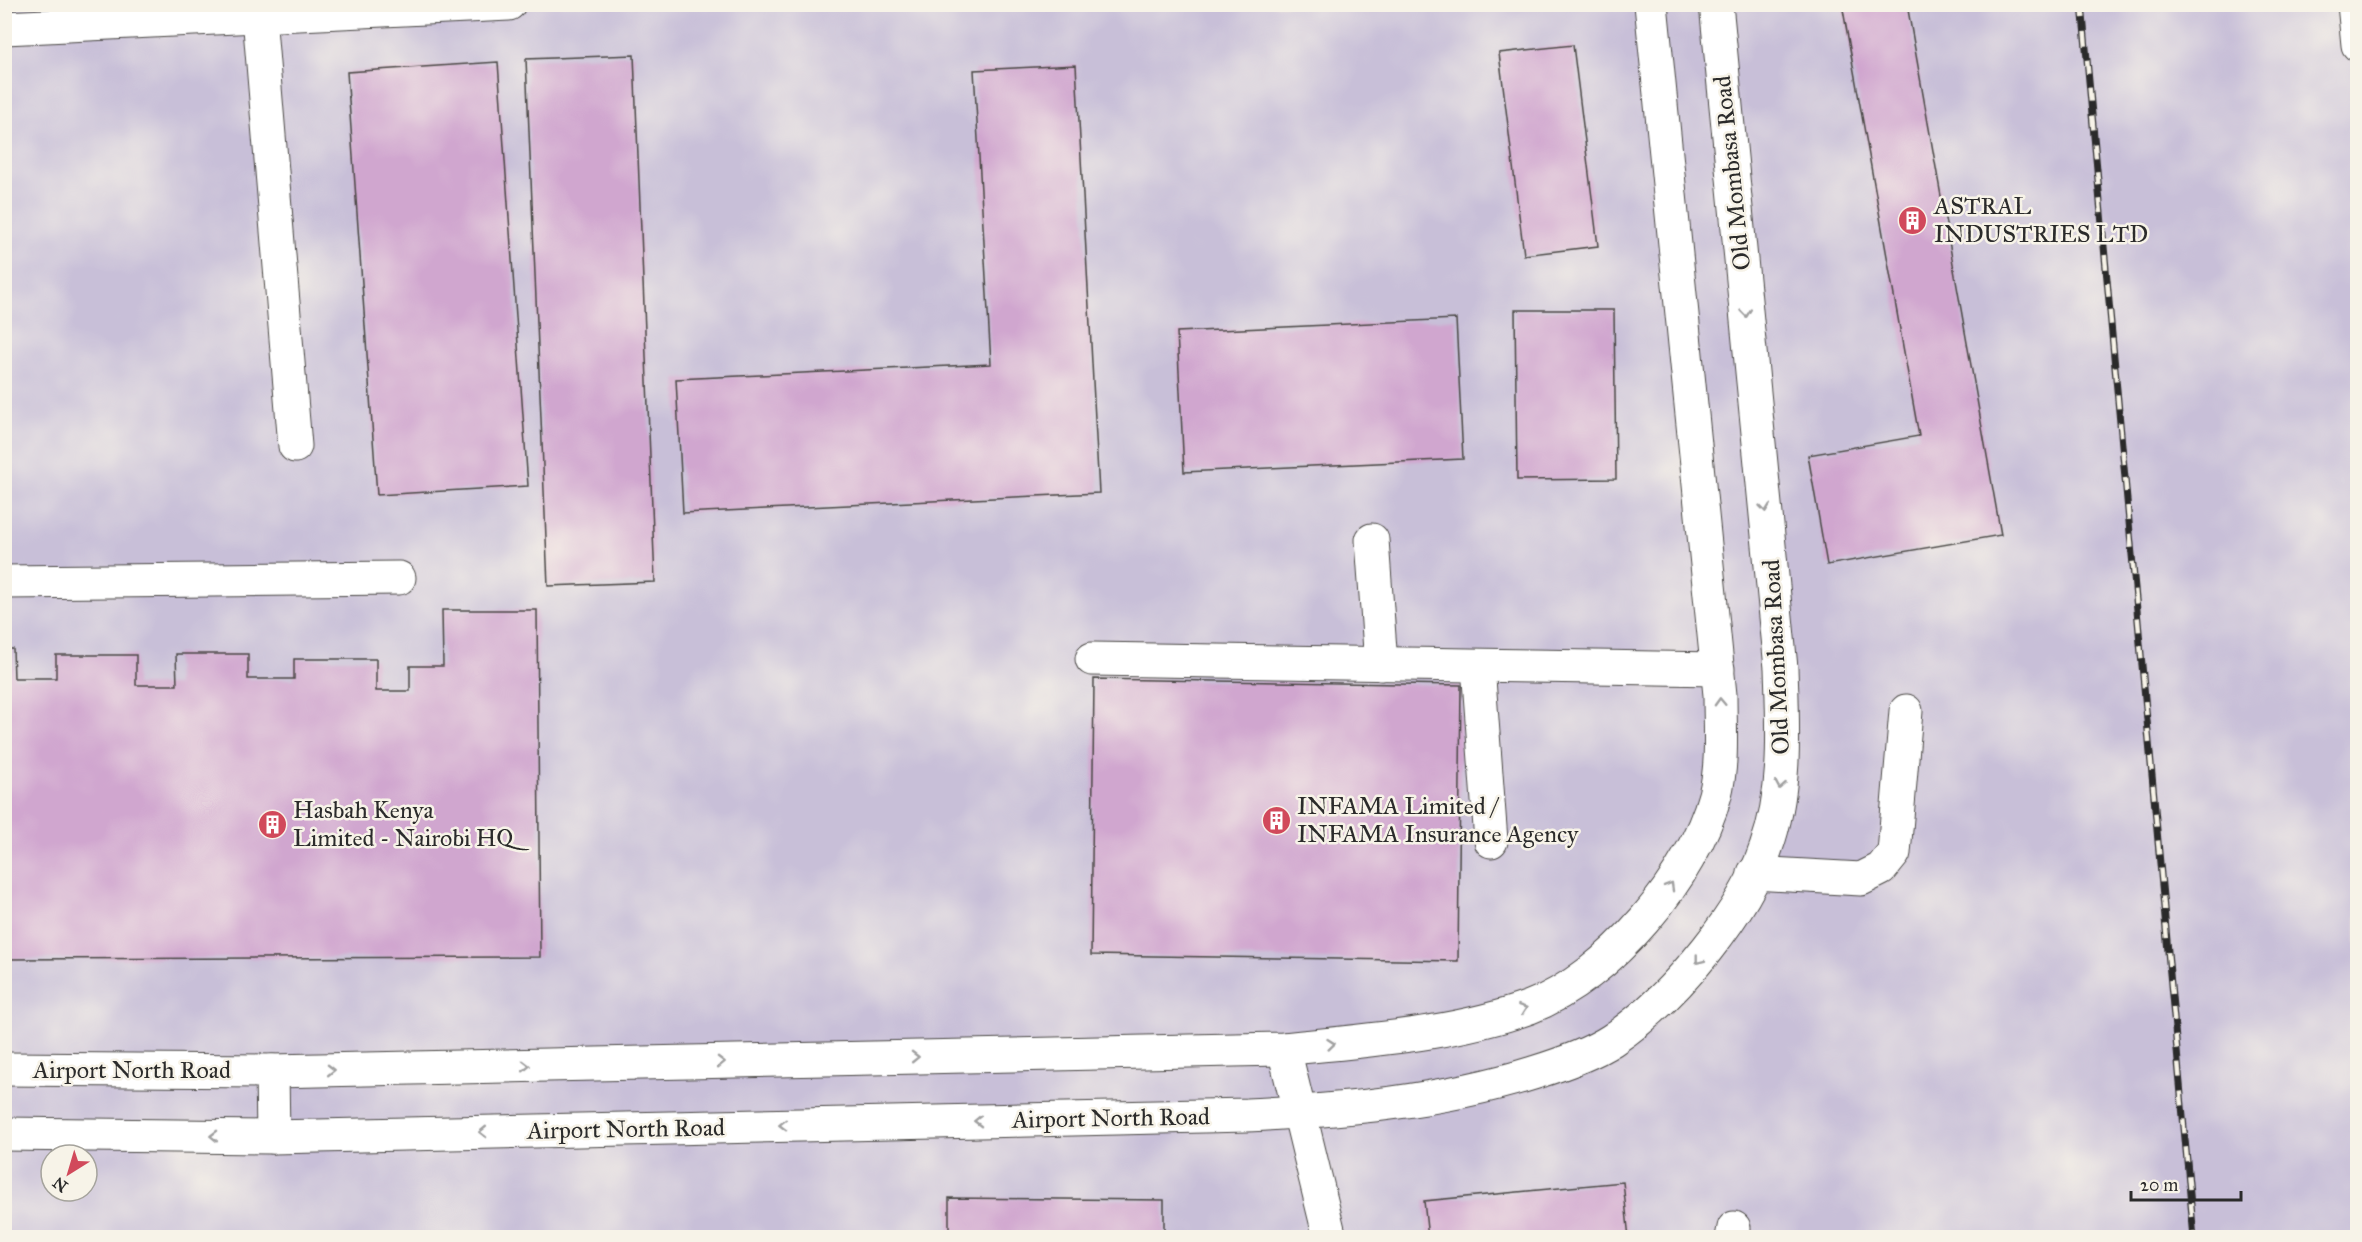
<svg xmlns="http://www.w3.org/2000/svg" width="2362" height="1242" viewBox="0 0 2362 1242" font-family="'IM FELL Great Primer',serif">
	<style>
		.industrial { fill: #c8bfd8; fill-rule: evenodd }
		.building { fill: #d0a6cf }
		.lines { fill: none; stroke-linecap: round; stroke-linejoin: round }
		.minor-casing { stroke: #494744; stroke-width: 35 }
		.major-casing { stroke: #494744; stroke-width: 35 }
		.minor { stroke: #fff; stroke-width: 33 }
		.major { stroke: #fff; stroke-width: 33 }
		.rail-casing { stroke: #2b2b2b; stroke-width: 7 }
		.rail { stroke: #f7f3e8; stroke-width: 4.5; stroke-dasharray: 14; stroke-linecap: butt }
		.oneway { stroke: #a0a0a0 }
		.labels { text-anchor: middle; stroke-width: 5; stroke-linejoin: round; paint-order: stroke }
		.street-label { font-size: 24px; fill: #2b2b2b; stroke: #f7f3e8 }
		.poi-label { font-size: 24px; fill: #2b2b2b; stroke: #f7f3e8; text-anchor: start }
	</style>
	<rect width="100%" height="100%" fill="#f7f3e8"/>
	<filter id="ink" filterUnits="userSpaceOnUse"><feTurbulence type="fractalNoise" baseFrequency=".0167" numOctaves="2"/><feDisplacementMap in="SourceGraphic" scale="12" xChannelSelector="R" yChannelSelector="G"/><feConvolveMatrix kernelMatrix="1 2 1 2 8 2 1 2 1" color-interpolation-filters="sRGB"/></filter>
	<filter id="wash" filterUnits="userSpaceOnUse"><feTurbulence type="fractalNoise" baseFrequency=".008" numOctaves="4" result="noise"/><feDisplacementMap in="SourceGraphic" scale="24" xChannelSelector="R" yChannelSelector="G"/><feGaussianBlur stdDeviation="1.35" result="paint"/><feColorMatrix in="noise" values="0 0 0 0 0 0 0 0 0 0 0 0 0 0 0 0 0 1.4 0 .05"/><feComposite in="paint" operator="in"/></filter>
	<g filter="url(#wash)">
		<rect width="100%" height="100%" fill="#f5e7d2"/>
		<!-- industrial -->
		<path class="industrial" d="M 5,5 L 2357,5 L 2357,1237 L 5,1238 ZM 51,1155 L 87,1155 L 87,1191 L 51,1191 Z"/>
		<g id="blocks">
			<!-- building -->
			<g class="building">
				<polygon points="1842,4 1907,4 2001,535 1827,565 1808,455 1919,436"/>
				<polygon points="1573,45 1598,246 1524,255 1499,53"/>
				<polygon points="634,55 655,582 548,586 526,59"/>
				<polygon points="498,62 528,486 377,495 347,72"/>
				<polygon points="1076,65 1099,493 683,513 676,379 991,364 974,70"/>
				<polygon points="1515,310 1614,310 1616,479 1517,480"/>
				<polygon points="1456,319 1463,459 1184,472 1177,332"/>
				<polygon points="442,610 537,610 540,957 4,959 4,649 13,649 14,678 56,678 56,655 136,655 136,685 177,685 176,654 248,654 248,679 294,679 294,659 376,659 376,691 410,691 410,666 443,666"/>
				<polygon points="1094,679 1461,685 1458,961 1091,955"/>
				<polygon points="1623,1182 1629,1238 1428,1238 1424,1201"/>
				<polygon points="949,1198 1164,1200 1164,1238 949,1238"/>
			</g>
		</g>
	</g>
	<g filter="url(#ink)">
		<use href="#blocks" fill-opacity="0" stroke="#494744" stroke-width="1.5"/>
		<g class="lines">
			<defs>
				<g id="minor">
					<polyline points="2354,4 2358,45"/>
					<polyline points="259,16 295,446"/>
					<polyline points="4,28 509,4"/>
					<polyline points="1372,540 1381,664"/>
					<polyline points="4,582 399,578"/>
					<polyline points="1092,659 1718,669"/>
					<polyline points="1478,666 1491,841"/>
					<polyline points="1754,873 1861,879 1881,869 1894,853 1906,711"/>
					<polyline points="1284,1049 1330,1238"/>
					<polyline points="1732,1238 1734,1228"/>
				</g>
				<g id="major">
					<path d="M 4,1069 L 272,1071 L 1284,1049 C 1366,1040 1453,1035 1530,1007 C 1609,977 1693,877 1715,795 C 1723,764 1720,727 1720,695 L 1651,4"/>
					<polyline points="272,1071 273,1137"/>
					<path d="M 4,1134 L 273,1137 L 1247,1115 C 1343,1110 1441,1102 1533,1073 C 1559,1065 1589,1055 1612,1040 C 1648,1016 1680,983 1707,949 C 1730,920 1754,884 1766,848 C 1787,790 1783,728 1781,668 L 1716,4"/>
				</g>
			</defs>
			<!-- minor casing -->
			<use href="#minor" class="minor-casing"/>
			<!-- major casing -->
			<use href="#major" class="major-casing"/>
			<!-- minor -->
			<use href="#minor" class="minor"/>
			<!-- major -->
			<use href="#major" class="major"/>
			<defs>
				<polyline id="rail" points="2082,4 2194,1238"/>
			</defs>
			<!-- rail casing -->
			<use href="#rail" class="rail-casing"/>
			<!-- rail -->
			<use href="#rail" class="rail"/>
		</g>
		<!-- one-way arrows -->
		<defs><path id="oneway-chevron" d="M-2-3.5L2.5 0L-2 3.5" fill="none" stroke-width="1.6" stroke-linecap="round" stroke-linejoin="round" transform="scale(1.5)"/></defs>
		<g class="oneway">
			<use href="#oneway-chevron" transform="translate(1746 313) rotate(84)"/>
			<use href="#oneway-chevron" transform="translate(1765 508) rotate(84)"/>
			<use href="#oneway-chevron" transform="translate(1720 702) rotate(-92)"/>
			<use href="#oneway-chevron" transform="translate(1780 785) rotate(100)"/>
			<use href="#oneway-chevron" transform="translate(1670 886) rotate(-60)"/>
			<use href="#oneway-chevron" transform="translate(1699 960) rotate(128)"/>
			<use href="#oneway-chevron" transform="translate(1523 1009) rotate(-20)"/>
			<use href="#oneway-chevron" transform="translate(1331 1044) rotate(-6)"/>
			<use href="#oneway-chevron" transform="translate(915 1057) rotate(-1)"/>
			<use href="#oneway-chevron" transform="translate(721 1062) rotate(-1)"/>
			<use href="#oneway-chevron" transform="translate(526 1066) rotate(-1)"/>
			<use href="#oneway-chevron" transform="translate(331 1070) rotate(-1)"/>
			<use href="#oneway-chevron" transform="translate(978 1121) rotate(179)"/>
			<use href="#oneway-chevron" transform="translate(783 1125) rotate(179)"/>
			<use href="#oneway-chevron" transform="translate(483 1132) rotate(179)"/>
			<use href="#oneway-chevron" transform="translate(214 1136) rotate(-179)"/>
		</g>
	</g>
	<!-- icons -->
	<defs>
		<symbol id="building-disc" viewBox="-11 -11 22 22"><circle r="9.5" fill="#d1495b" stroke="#f7f3e8"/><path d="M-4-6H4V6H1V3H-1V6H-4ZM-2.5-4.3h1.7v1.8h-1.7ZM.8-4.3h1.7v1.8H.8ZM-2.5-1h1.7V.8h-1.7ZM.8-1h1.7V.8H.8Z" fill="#fff"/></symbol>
	</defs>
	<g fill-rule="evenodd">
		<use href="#building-disc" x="1896" y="204" width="33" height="33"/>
		<use href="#building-disc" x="1260" y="804" width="33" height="33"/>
		<use href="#building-disc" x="256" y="808" width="33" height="33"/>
	</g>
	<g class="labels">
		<!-- street labels -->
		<g class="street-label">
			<text transform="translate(1732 173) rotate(-96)" y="8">Old Mombasa Road</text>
			<text transform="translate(1776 657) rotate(-93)" y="8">Old Mombasa Road</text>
			<text x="132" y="1078">Airport North Road</text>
			<text transform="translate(1111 1118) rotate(-1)" y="8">Airport North Road</text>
			<text transform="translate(626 1129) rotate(-1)" y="8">Airport North Road</text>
		</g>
		<!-- poi labels -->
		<g class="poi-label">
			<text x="1934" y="214">ASTRAL<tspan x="1934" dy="28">INDUSTRIES LTD</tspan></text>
			<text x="1297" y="814">INFAMA Limited /<tspan x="1297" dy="28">INFAMA Insurance Agency</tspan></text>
			<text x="293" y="818">Hasbah Kenya<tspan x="293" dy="28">Limited - Nairobi HQ</tspan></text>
		</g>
	</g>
	<!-- margin -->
	<rect width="2362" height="1242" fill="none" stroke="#f7f3e8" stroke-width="24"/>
	<!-- north arrow -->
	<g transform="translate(69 1173) rotate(217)"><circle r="28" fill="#f7f3e8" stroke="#a5a39c" stroke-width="1.5"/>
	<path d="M0-4.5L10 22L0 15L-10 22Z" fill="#d1495b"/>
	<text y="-9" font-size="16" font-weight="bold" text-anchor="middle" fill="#2b2b2b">N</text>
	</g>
	<!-- scale -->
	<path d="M2131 1191v9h110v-9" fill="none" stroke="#2b2b2b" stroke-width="3"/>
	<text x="2140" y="1191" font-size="18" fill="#2b2b2b" stroke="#f7f3e8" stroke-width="4.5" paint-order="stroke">20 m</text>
</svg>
